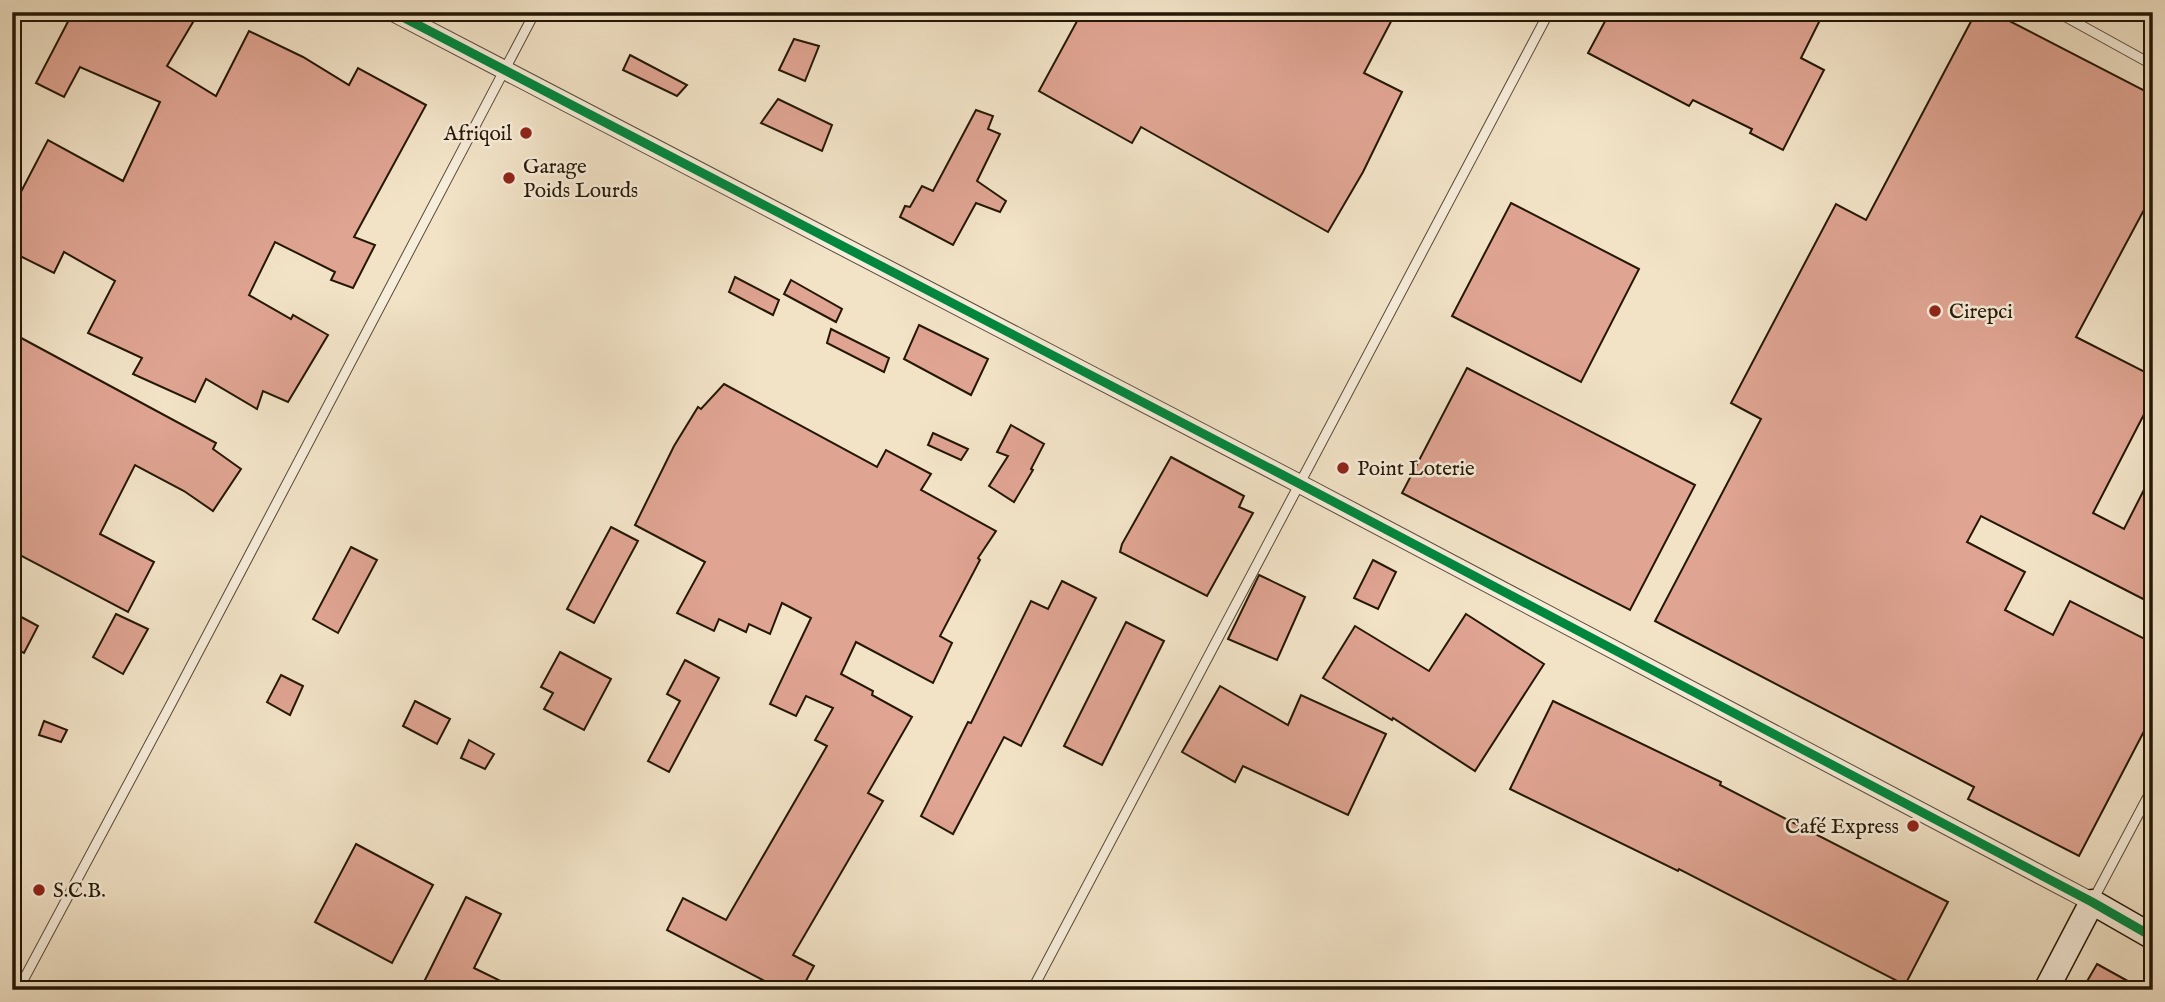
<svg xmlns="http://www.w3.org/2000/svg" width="2165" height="1002" viewBox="0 0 2165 1002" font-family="'IM FELL English',serif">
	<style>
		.building { fill: #dfa492; stroke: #251705; stroke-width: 2 }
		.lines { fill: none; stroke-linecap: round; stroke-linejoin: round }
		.lane-casing { stroke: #584a36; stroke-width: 11 }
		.street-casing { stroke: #584a36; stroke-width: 20 }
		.secondary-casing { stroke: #251705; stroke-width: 27 }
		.lane { stroke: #f7eddb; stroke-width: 9 }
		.street { stroke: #f7eddb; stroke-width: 18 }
		.secondary { stroke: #f7eddb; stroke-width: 24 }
		.cycleway-casing { stroke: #f7eddb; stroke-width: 13 }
		.cycleway { stroke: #00873e; stroke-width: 9 }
		.poi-dot { fill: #8f2418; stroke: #f7eddb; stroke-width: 2.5 }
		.labels { text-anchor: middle; stroke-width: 5; stroke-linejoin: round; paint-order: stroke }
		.poi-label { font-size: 21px; fill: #251705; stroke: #f7eddb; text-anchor: start }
	</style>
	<rect width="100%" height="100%" fill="#f2e3c7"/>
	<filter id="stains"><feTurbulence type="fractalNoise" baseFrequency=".00286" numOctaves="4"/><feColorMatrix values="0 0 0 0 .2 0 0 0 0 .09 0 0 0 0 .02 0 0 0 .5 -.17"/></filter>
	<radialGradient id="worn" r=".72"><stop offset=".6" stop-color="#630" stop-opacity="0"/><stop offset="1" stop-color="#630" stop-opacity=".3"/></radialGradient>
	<!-- building -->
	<g class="building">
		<polygon points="73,12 199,12 167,66 216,96 249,31 303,57 349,85 358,68 426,105 354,237 375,245 353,288 331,280 335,272 275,242 249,295 291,319 293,315 328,335 288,402 263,391 257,409 206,379 195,402 133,374 142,358 88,333 115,281 64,252 54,273 12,252 12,209 48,140 123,181 160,102 80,67 64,97 36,83"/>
		<polygon points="1082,12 1396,12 1364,73 1402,92 1363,172 1328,232 1141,127 1132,143 1039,91"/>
		<polygon points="1610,12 1824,12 1801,58 1824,70 1783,150 1750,133 1752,129 1693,100 1689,106 1588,53"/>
		<polygon points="1976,12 1992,12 2153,95 2153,193 2076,337 2153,376 2153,397 2093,513 2124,529 2153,472 2153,604 1981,516 1967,542 2025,572 2005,610 2053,635 2070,601 2153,643 2153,714 2079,856 1968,799 1974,787 1655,621 1761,419 1731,403 1836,204 1866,220"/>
		<polygon points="794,39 819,46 805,81 779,70"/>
		<polygon points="630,55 687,85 677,96 623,70"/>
		<polygon points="778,99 832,125 822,151 761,123"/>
		<polygon points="976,110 993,116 988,129 1000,134 977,181 1006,201 1000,212 976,203 953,245 900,217 905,206 910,207 922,186 933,191"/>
		<polygon points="1511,203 1639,269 1581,382 1452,316"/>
		<polygon points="735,277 779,300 773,315 729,292"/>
		<polygon points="791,280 842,309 836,322 784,294"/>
		<polygon points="919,325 988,359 971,395 904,359"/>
		<polygon points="831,329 889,358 884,372 827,343"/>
		<polygon points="12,333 216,443 213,449 241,469 213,511 184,491 135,465 100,534 154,562 128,612 12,551"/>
		<polygon points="1467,368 1695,485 1630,610 1402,493"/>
		<polygon points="724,384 877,467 886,450 931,474 921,490 996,531 978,558 980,560 940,636 952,643 933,683 856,642 841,674 873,691 872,695 912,717 868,793 883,801 793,955 814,966 801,990 782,990 667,930 683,898 726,920 827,746 815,740 833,708 806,696 796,716 770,704 811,618 782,603 770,634 749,624 746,632 719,619 714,631 677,613 705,562 635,525 674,446 698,407 701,409"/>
		<polygon points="1011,425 1044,444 1031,469 1033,470 1014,502 989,486 1008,456 997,452"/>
		<polygon points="933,433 968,449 961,460 928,445"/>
		<polygon points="1171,457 1244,496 1239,507 1253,513 1207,596 1120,552 1122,544"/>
		<polygon points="611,527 638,541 594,623 567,609"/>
		<polygon points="351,547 377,560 338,633 313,619"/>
		<polygon points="1373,560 1396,572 1378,609 1354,598"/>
		<polygon points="1259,575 1305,597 1277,660 1228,639"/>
		<polygon points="1062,581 1096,598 1021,746 1004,737 953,834 921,816 968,722 971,723 1031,601 1048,609"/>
		<polygon points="12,612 38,626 24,653 12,647"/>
		<polygon points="116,614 148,629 123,674 93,657"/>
		<polygon points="1466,614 1544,664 1475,771 1393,718 1392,720 1323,678 1355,626 1429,671"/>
		<polygon points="1126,622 1164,641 1102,765 1064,746"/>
		<polygon points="560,652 611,679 584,730 544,709 553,693 541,687"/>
		<polygon points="685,660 719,678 669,772 648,761 680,701 667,694"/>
		<polygon points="281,675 303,686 290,715 267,702"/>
		<polygon points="1220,686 1288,725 1301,695 1386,734 1348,815 1243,766 1235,782 1182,752"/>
		<polygon points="415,701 450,719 437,744 403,726"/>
		<polygon points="1553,701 1721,782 1720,785 1948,902 1905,985 1679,869 1678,871 1510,789"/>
		<polygon points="44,721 67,730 61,742 39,735"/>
		<polygon points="469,740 494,754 485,769 461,758"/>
		<polygon points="356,844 433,885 392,963 315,922"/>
		<polygon points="466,897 501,914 474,968 519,990 420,990"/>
		<polygon points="2097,964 2144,990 2082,990"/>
	</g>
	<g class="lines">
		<defs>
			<g id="lane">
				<polyline points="2057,12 2153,65"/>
				<polyline points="2093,900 2153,787"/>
				<polyline points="18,990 172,702 535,12"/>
				<polyline points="1032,990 1549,12"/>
			</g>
			<polyline id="street" points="393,12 1298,483 2092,902"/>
			<polyline id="secondary" points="2046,990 2092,902 2153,937"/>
		</defs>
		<!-- lane casing -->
		<use href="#lane" class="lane-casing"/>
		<!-- street casing -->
		<use href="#street" class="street-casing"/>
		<!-- secondary casing -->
		<use href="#secondary" class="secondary-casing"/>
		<!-- lane -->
		<use href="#lane" class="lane"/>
		<!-- street -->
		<use href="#street" class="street"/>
		<!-- secondary -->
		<use href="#secondary" class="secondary"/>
		<defs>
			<polyline id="cycleway" points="393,12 1298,483 2092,902 2153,937"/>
		</defs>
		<!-- cycleway casing -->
		<use href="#cycleway" class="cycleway-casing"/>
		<!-- cycleway -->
		<use href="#cycleway" class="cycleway"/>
	</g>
	<!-- markers -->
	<g class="poi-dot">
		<circle cx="526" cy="133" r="7"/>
		<circle cx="509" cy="178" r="7"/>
		<circle cx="1935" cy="311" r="7"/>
		<circle cx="1343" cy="468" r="7"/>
		<circle cx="1913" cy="826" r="7"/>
		<circle cx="39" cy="890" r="7"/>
	</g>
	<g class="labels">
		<!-- poi labels -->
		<g class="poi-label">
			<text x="512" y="140" text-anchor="end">Afriqoil</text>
			<text x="523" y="173">Garage<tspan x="523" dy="24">Poids Lourds</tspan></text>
			<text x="1949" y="318">Cirepci</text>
			<text x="1357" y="475">Point Loterie</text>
			<text x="1899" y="833" text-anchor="end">Café Express</text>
			<text x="53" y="897">S.C.B.</text>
		</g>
	</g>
	<!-- margin -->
	<rect width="2165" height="1002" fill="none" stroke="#f2e3c7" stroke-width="42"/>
	<rect x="14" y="14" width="2137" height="974" fill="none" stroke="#251705" stroke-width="3.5"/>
	<rect x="21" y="21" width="2123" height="960" fill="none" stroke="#251705" stroke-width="2"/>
	<rect width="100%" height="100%" filter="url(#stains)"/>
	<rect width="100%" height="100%" fill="url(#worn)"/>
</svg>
